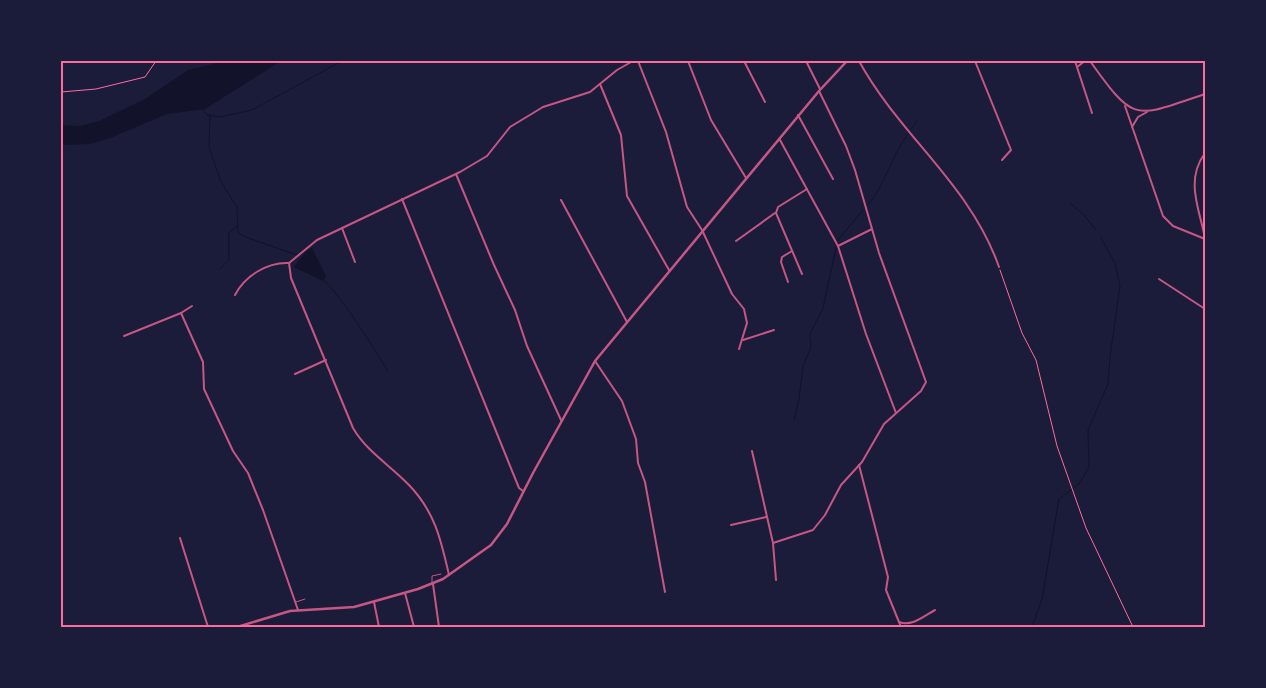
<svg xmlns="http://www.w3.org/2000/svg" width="1266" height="688" viewBox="0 0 1266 688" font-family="'Exo 2',sans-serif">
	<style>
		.water { fill: #12122b }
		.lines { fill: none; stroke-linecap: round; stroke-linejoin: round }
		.stream { stroke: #12122b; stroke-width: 1 }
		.path { stroke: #ff6b9d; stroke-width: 1 }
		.service { stroke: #c65784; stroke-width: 1 }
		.minor { stroke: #c65784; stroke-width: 2 }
		.tertiary { stroke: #c65784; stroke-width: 2.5 }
		.neatline { fill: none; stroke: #ff6b9d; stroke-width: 2 }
	</style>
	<rect width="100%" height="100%" fill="#1b1b3a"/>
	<!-- water -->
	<g class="water">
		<polygon points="225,61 281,61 205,109 167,114 110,138 90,144 61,145 61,125 80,126 99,121 145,99 188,70"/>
		<polygon points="312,248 326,276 323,281 294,267 305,252"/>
	</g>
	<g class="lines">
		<!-- stream -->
		<g class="stream">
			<polyline points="202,108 207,115 220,117 252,110 342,61"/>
			<polyline points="210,115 209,147 221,182 237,207 238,233 248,238 297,255"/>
			<polyline points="911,129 917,121"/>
			<polyline points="1071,204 1083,214 1096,230"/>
			<path d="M 868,205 C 886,184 891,156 908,134"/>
			<polyline points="838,240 863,210"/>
			<polyline points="220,269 229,260 229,233 236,227"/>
			<path d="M 324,280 C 349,307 368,340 388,371"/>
			<polyline points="794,420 799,399 803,366 811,347 810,334 823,308 836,248"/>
			<polyline points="1032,627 1042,599 1059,499 1079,484 1089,467 1088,430 1108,384 1110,357 1120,286 1115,263 1101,238"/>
		</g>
		<!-- path -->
		<g class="path">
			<polyline points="61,92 96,89 145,77 156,61"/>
			<polyline points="1000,270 1022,333 1036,360 1057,446 1086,528 1133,627"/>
		</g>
		<!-- service -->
		<g class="service">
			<polyline points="432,583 432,576 441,574"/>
			<polyline points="296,602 305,599"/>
		</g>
		<!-- minor -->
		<g class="minor">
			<polyline points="638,61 666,132 687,207 702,230 732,294 744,309 747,323 739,349"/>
			<polyline points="688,61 711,120 746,178"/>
			<polyline points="744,61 765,102"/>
			<polyline points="806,61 820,89"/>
			<path d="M 859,61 C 900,136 970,184 999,267"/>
			<polyline points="975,61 1011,150 1002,160"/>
			<polyline points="1075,61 1092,113"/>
			<path d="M 1090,61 C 1135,124 1134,118 1205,94"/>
			<polyline points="1077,67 1085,61"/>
			<polyline points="600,84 621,135 627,196 669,270"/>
			<polyline points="1125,106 1163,216 1173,226 1205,239"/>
			<polyline points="798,115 833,179"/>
			<polyline points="1132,127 1138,117 1147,112"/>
			<polyline points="780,140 838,246 866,334 896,413"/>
			<path d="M 1205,153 C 1185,180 1199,208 1205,238"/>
			<polyline points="456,174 494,265 515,310 527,346 561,420"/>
			<polyline points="402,199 519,488 523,491"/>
			<polyline points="561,200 627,322"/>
			<polyline points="342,228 355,262"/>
			<polyline points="736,241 775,213"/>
			<polyline points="838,246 872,229"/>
			<polyline points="289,263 317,240 460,172 487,156 510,127 543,107 590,92 617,70 633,61"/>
			<polyline points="802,274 776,213 778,207 807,189"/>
			<polyline points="1159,279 1205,309"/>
			<polyline points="788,282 781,262 782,257 792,251"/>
			<path d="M 235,295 C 245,276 267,262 289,263 L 291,278 L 353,428 C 367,452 390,465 409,485 C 435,512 441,540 449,575"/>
			<polyline points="181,313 203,362 204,389 233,451 248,473 263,510 298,610"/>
			<polyline points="124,336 181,313 192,306"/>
			<polyline points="743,340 774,330"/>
			<polyline points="595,361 622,401 636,439 638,463 645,482 665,592"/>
			<polyline points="295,374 326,360"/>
			<polyline points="752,451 773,543 776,580"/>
			<path d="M 859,465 L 888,577 L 886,590 L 899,622 C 912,627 924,616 935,610"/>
			<polyline points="731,525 766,517"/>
			<polyline points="180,538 208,627"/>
			<polyline points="773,543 813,530 825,515 841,485 862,462 884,424 921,391 926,382 879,253 855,170 846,146 819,91"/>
			<polyline points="433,584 439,627"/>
			<polyline points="405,593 414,627"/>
			<polyline points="374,602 379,627"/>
			<polyline points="899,622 901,627"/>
		</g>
		<!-- tertiary -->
		<polyline class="tertiary" points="237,627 290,611 354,607 418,589 443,579 491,545 507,524 533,473 595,361 819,91 847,61"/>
	</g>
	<!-- border -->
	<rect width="1266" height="688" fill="none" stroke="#1b1b3a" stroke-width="125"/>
	<rect x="62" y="62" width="1142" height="564" class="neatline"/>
</svg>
